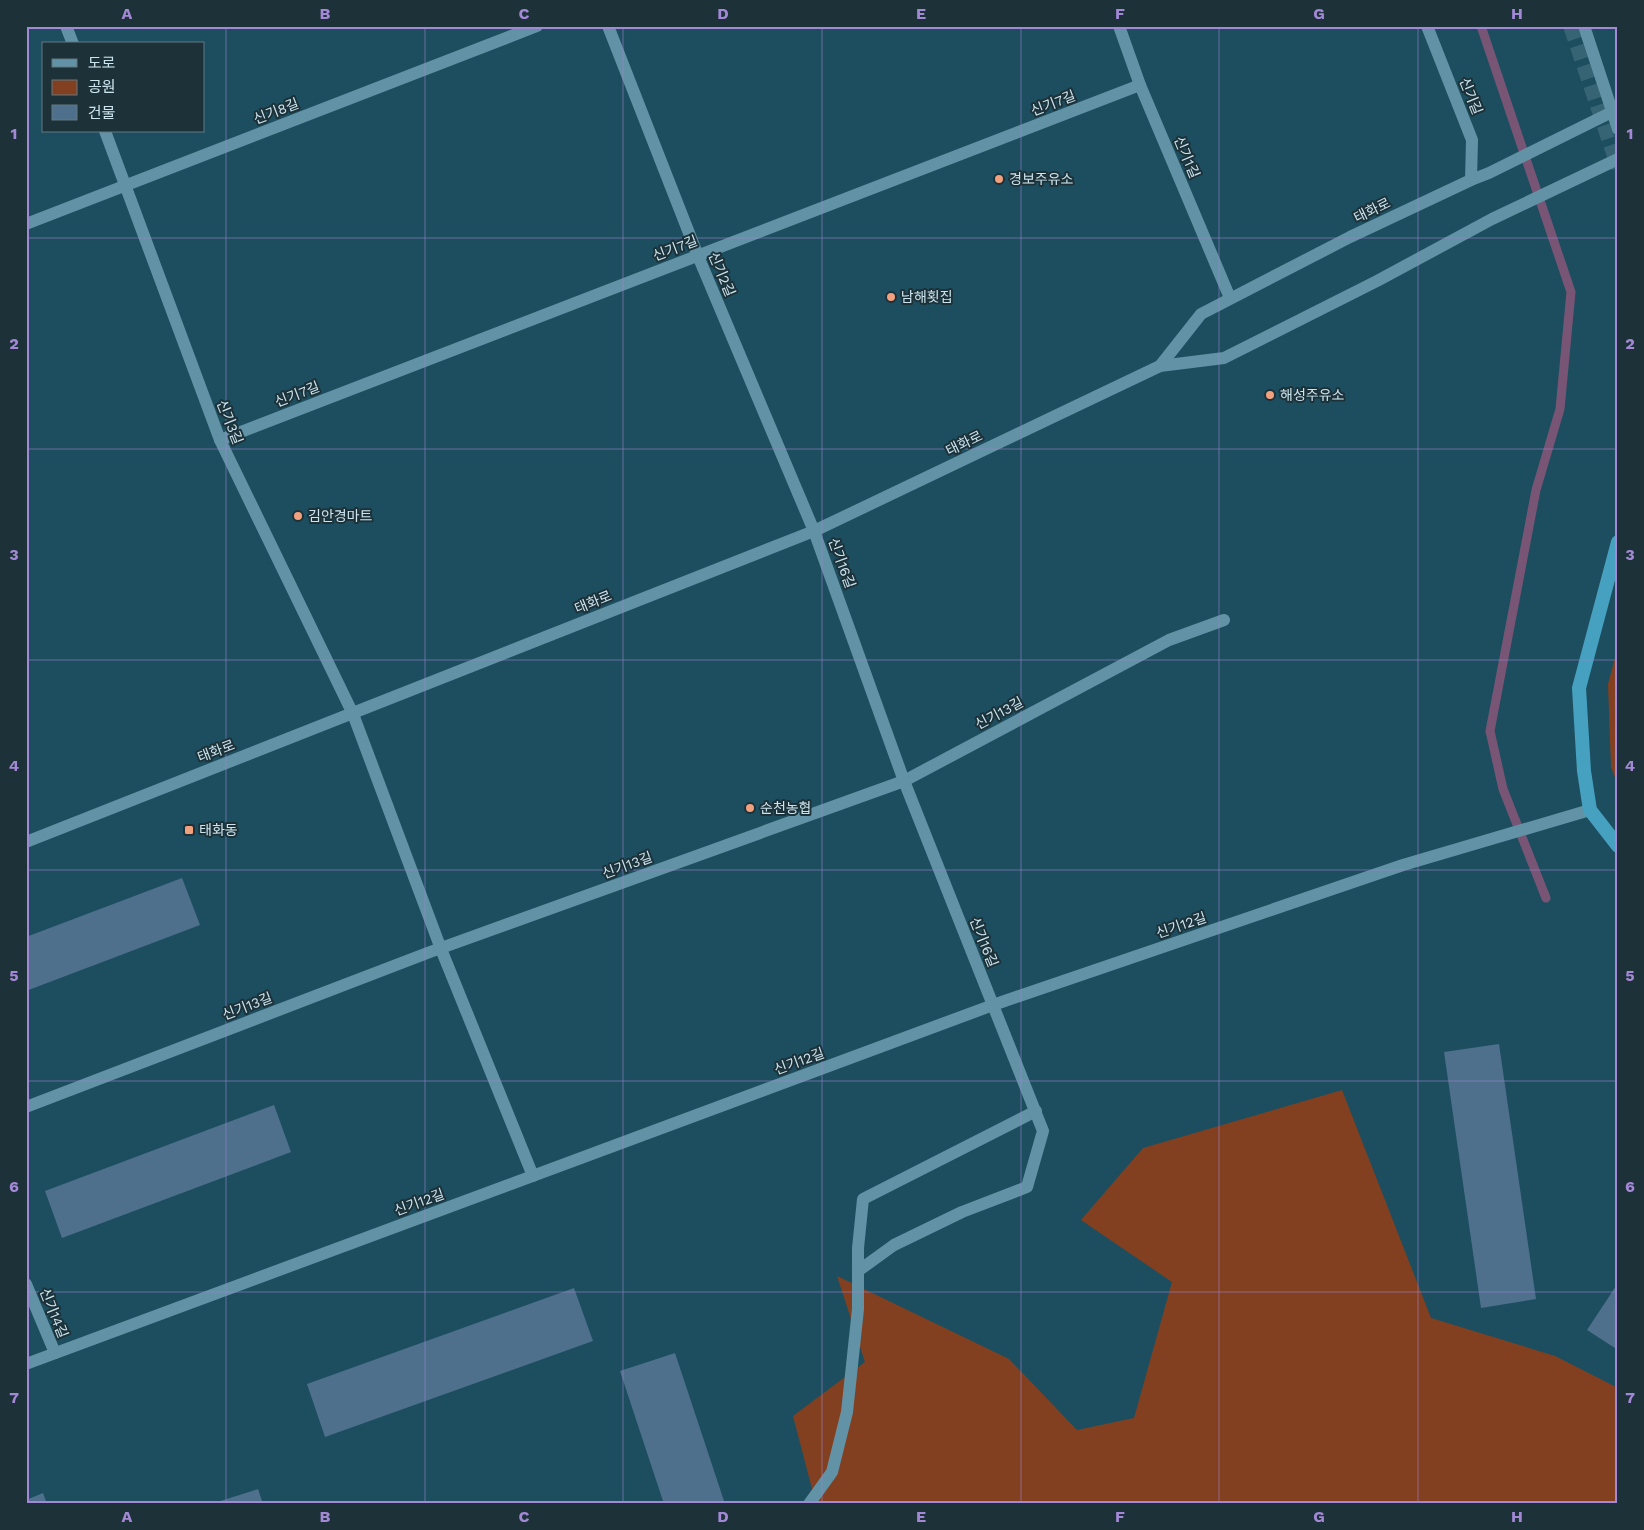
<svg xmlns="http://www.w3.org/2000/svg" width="1644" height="1530" viewBox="0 0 1644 1530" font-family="'Work Sans','Noto Sans KR',sans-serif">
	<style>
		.green { fill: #834020 }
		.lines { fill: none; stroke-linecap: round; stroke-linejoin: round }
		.stream { stroke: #795575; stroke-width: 9 }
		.building { fill: #4e708d }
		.trunk-tunnel { stroke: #376474; stroke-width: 14; stroke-dasharray: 14 7; stroke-linecap: butt }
		.service { stroke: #6192a5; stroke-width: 12 }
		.minor { stroke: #6192a5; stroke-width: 12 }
		.secondary { stroke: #6192a5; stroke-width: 12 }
		.trunk { stroke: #46a1c0; stroke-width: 14 }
		.grid { fill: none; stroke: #a388d6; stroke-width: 1; stroke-opacity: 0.55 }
		.poi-dot { fill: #f2a17e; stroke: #1d3139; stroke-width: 2 }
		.labels { text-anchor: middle; stroke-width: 4; stroke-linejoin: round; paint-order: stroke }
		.street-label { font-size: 14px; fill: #cbe4ee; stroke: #1d3139 }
		.poi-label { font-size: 14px; fill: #cbe4ee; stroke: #1d3139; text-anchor: start }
		.neatline { fill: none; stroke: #a388d6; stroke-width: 2 }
		.grid-label { font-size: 16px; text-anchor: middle; font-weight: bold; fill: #a388d6 }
	</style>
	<rect width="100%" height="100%" fill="#1d4e5f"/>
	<!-- green -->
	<g class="green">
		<polygon points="1618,647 1618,785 1611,767 1608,684"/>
		<polygon points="1342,1090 1431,1318 1555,1356 1618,1388 1618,1504 816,1504 793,1416 865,1362 837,1276 1009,1359 1077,1430 1134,1418 1172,1282 1081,1220 1143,1148"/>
	</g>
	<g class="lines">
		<!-- stream -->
		<polyline class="stream" points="1481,26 1571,292 1560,409 1536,490 1490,731 1503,789 1546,898"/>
	</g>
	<!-- building -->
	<g class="building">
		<polygon points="182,878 200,925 26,991 26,937"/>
		<polygon points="1499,1044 1536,1299 1481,1308 1444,1052"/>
		<polygon points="274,1105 291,1152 62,1238 45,1191"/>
		<polygon points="1618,1283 1618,1350 1587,1330"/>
		<polygon points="574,1288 593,1341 325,1437 307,1384"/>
		<polygon points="675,1353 725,1504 664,1504 620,1371"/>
		<polygon points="258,1489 263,1504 214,1504 214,1503"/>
		<polygon points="43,1493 47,1504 26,1504 26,1500"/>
	</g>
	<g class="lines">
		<!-- trunk-tunnel -->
		<polyline class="trunk-tunnel" points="1570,26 1618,168"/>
		<!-- service -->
		<g class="service">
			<polyline points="26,1107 430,952 904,781 1169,640 1224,620"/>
			<polyline points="809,1504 832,1472 847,1412 858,1309 858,1248 863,1199 1036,1111"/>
		</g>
		<!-- minor -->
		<g class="minor">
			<polyline points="66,26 73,44"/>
			<polyline points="608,26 698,256 814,531 904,781 1043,1131 1027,1187 962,1212 894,1245 858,1271"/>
			<polyline points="1119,26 1140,85 1230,298"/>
			<polyline points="1427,26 1472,140 1471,180"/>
			<polyline points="1584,26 1618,129"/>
			<polyline points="105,131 220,440 353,714 441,949 533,1176"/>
			<polyline points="26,224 537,26"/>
			<polyline points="220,440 1140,85"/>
			<polyline points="26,1284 55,1353"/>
			<polyline points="26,1364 993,1005 1403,865 1590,810"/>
		</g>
		<!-- secondary -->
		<g class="secondary">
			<polyline points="1160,366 1201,314 1350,237 1471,180 1489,173 1618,109"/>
			<polyline points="26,842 814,531 1160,366 1224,358 1377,281 1492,219 1618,159"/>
		</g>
		<!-- trunk -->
		<polyline class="trunk" points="1618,542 1579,688 1584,771 1590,810 1618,846"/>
	</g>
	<!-- grid -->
	<path class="grid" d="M 226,26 L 226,1504M 425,26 L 425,1504M 623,26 L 623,1504M 822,26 L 822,1504M 1021,26 L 1021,1504M 1219,26 L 1219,1504M 1418,26 L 1418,1504M 26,238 L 1618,238M 26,449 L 1618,449M 26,660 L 1618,660M 26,870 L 1618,870M 26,1081 L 1618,1081M 26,1292 L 1618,1292"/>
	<!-- markers -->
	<g class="poi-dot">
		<circle cx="999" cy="179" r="5"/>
		<circle cx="891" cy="297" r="5"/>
		<circle cx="1270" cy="395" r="5"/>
		<circle cx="298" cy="516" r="5"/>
		<circle cx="750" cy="808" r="5"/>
		<rect x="184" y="825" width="10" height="10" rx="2.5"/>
	</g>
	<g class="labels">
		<!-- street labels -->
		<g class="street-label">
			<text transform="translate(1471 96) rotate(68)" y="5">신기길</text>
			<text transform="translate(1053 103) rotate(-21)" y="5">신기7길</text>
			<text transform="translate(276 111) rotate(-21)" y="5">신기8길</text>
			<text transform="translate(1187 157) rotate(67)" y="5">신기1길</text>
			<text transform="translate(1372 210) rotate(-26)" y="5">태화로</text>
			<text transform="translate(675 248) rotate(-21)" y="5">신기7길</text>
			<text transform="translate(722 274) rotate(67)" y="5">신기2길</text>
			<text transform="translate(297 394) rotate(-21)" y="5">신기7길</text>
			<text transform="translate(230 422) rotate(68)" y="5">신기3길</text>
			<text transform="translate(964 443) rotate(-26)" y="5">태화로</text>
			<text transform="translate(842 563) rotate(70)" y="5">신기16길</text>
			<text transform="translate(593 602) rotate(-22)" y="5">태화로</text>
			<text transform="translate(999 713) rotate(-28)" y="5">신기13길</text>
			<text transform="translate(216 751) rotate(-21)" y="5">태화로</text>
			<text transform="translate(627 865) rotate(-20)" y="5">신기13길</text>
			<text transform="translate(1181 925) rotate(-19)" y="5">신기12길</text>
			<text transform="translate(984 942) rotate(68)" y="5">신기16길</text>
			<text transform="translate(247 1006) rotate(-21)" y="5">신기13길</text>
			<text transform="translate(799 1061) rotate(-20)" y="5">신기12길</text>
			<text transform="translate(419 1202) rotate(-20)" y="5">신기12길</text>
			<text transform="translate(54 1313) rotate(68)" y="5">신기14길</text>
		</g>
		<!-- poi labels -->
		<g class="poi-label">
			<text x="1009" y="184">경보주유소</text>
			<text x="901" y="302">남해횟집</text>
			<text x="1280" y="400">해성주유소</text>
			<text x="308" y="521">김안경마트</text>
			<text x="760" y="813">순천농협</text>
			<text x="199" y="835">태화동</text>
		</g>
	</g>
	<!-- border -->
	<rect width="1644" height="1530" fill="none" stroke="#1d3139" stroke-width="55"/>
	<!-- legend -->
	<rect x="42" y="42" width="162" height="90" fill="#1d3139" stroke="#637981"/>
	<rect x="52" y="59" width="25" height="8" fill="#6192a5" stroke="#637981"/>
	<text x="88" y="68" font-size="15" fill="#cbe4ee">도로</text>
	<rect x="52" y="80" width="25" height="15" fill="#834020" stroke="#637981"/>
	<text x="88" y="92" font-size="15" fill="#cbe4ee">공원</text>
	<rect x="52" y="105" width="25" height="15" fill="#4e708d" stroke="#637981"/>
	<text x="88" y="118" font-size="15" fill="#cbe4ee">건물</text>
	<rect x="28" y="28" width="1588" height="1474" class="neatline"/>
	<g class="grid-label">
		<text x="127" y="19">A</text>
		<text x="325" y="19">B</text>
		<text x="524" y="19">C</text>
		<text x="723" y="19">D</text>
		<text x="921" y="19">E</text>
		<text x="1120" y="19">F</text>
		<text x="1319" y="19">G</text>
		<text x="1517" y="19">H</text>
		<text x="14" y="139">1</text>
		<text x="1630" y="139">1</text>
		<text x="14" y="349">2</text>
		<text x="1630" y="349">2</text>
		<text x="14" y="560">3</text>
		<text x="1630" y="560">3</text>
		<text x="14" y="771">4</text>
		<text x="1630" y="771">4</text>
		<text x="14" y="981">5</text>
		<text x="1630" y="981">5</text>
		<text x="14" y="1192">6</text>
		<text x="1630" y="1192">6</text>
		<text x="14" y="1403">7</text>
		<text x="1630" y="1403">7</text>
		<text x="127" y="1522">A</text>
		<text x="325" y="1522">B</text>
		<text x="524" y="1522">C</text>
		<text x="723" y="1522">D</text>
		<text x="921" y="1522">E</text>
		<text x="1120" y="1522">F</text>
		<text x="1319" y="1522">G</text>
		<text x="1517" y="1522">H</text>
	</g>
</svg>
